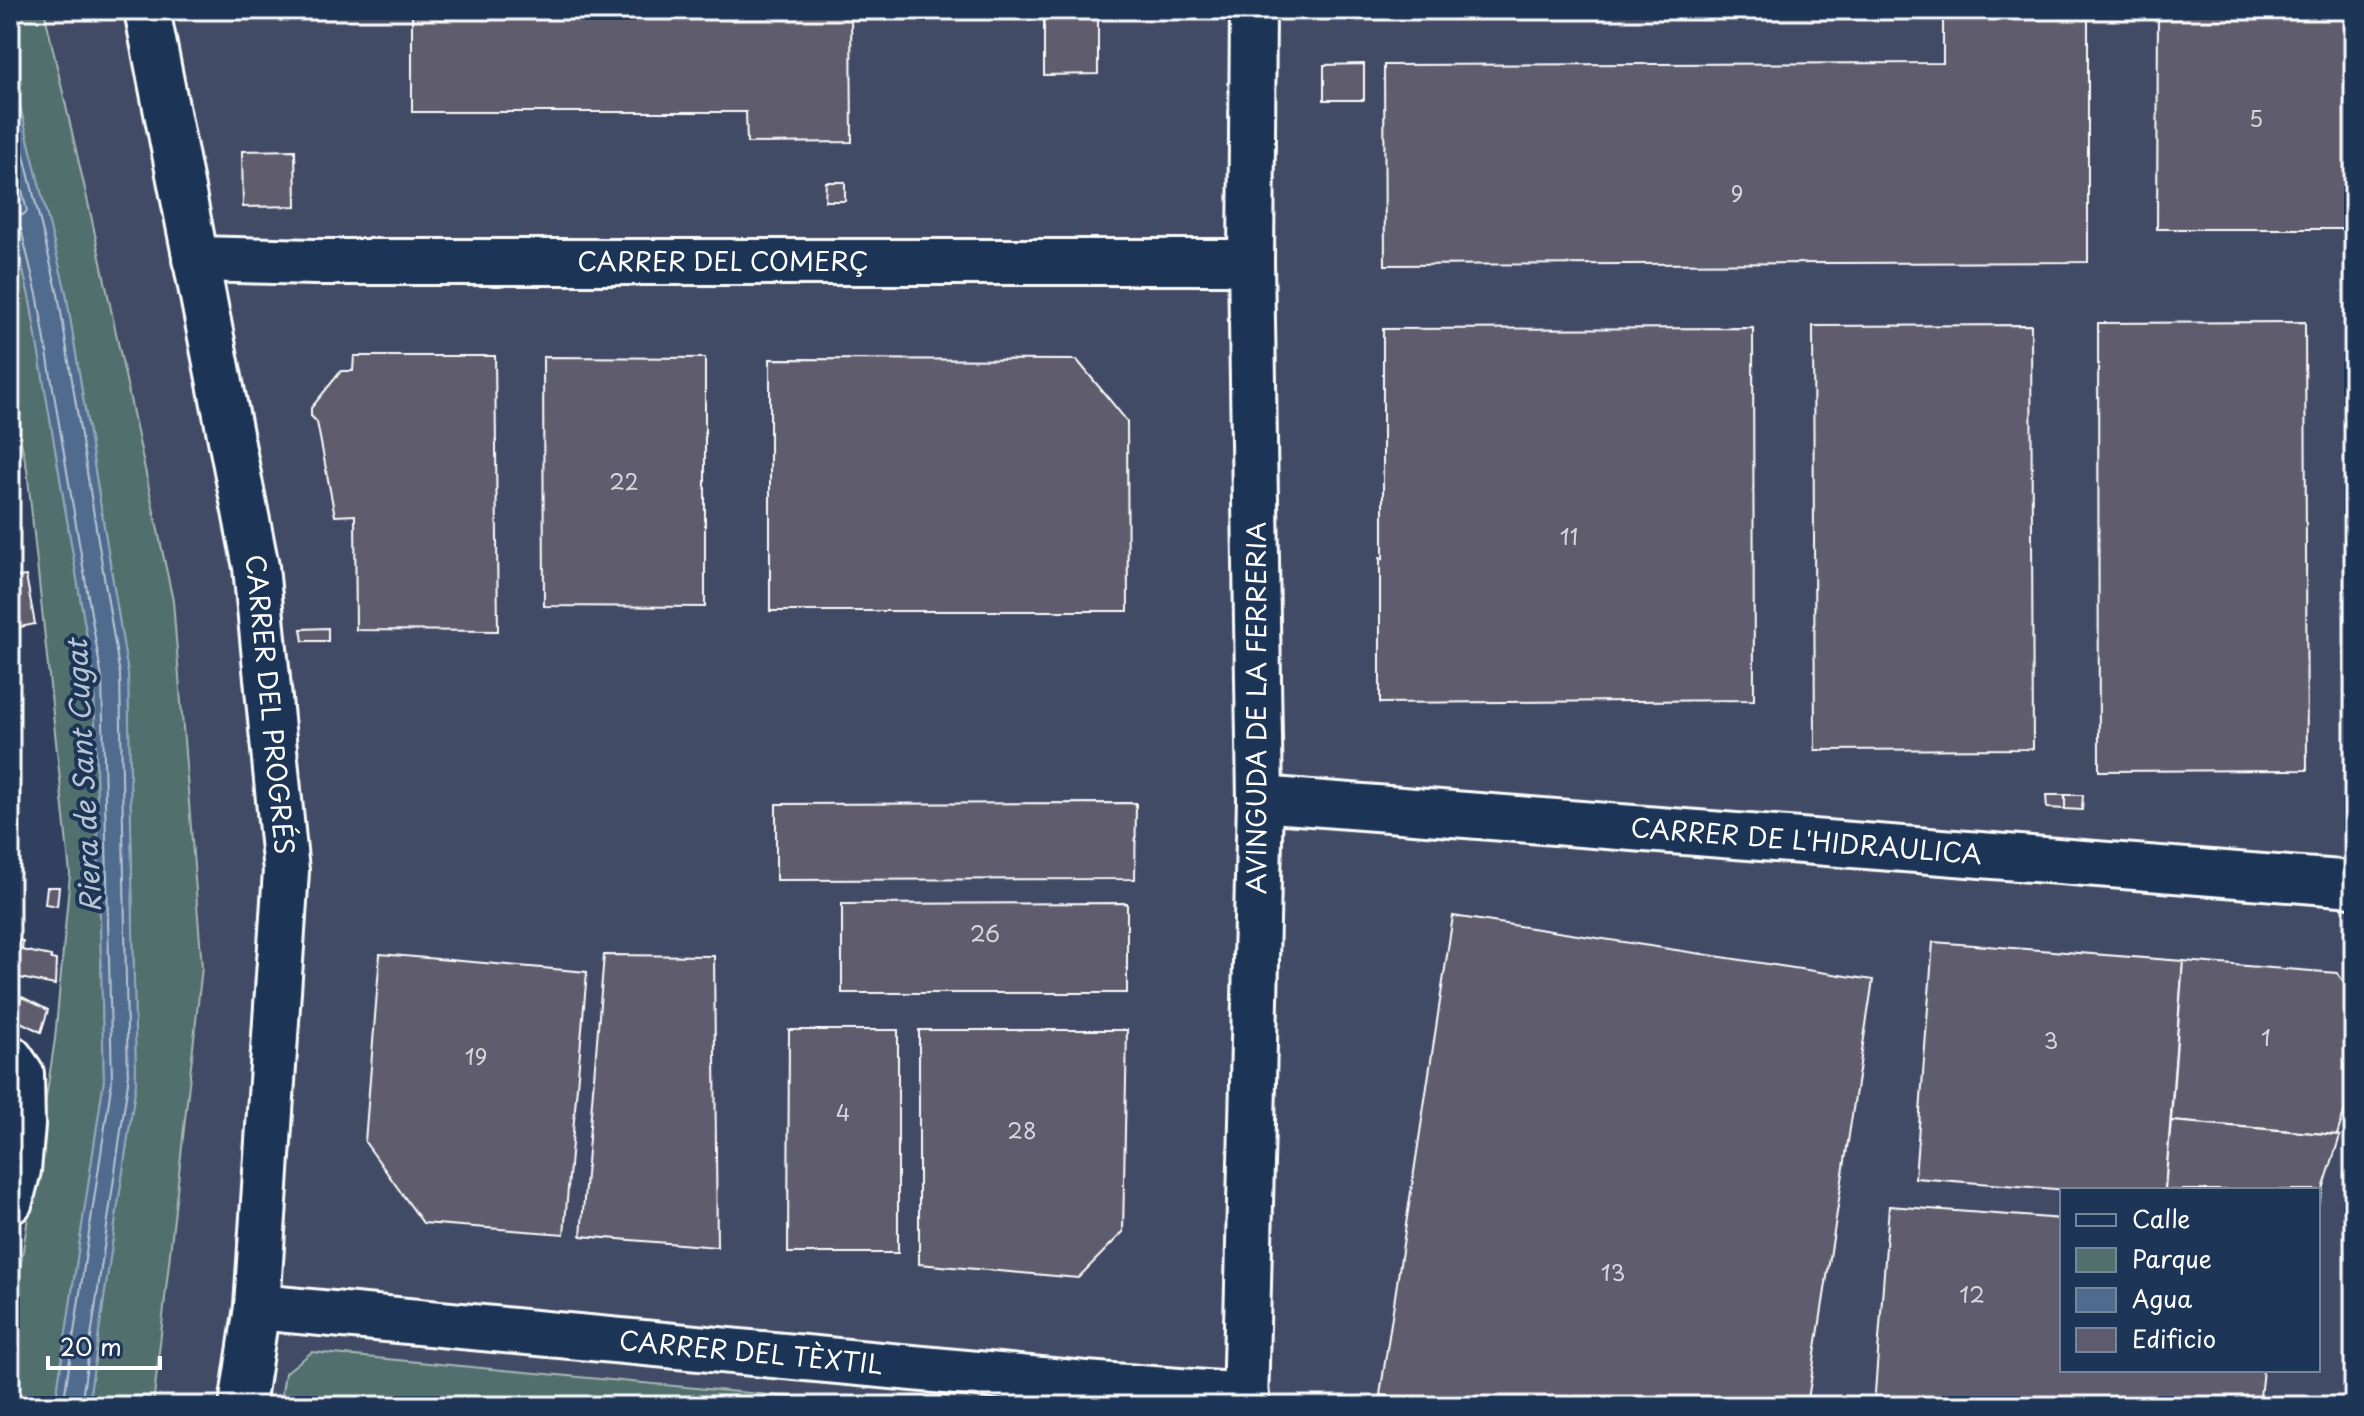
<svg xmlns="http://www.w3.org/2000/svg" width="2364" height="1416" viewBox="0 0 2364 1416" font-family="'Playpen Sans',sans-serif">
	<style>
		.built { fill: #434c66; fill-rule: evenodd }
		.green { fill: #516f6d; stroke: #a8b7b6; stroke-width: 2 }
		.water { fill: #4f6c8e; stroke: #95a7bb; stroke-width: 2 }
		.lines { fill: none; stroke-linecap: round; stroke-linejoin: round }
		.shore { stroke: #b9c4d2; stroke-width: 2 }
		.building { fill: #5f5b6e; stroke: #fff; stroke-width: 2 }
		.minor-casing { stroke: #fff; stroke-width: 50 }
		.minor { stroke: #1d3557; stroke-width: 44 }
		.labels { text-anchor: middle; stroke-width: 8; stroke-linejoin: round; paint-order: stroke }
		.number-label { font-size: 22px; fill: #d7d6db }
		.street-label { font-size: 26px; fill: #fff; stroke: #1d3557 }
		.water-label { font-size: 28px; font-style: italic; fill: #b9c4d2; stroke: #1d3557 }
	</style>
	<rect width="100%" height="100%" fill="#31405e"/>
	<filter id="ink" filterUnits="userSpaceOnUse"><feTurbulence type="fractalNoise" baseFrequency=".0125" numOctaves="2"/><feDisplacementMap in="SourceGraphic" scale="16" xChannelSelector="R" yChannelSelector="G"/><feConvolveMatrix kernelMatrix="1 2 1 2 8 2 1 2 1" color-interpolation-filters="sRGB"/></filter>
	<g filter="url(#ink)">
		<!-- built -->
		<path class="built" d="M 44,10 L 2354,10 L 2354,1406 L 153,1406 L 202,967 L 173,601 L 92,220 ZM 2062,1190 L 2318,1190 L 2318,1370 L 2062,1370 Z"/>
		<!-- green -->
		<g class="green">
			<polygon points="10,10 44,10 92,220 173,601 202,967 153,1406 88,1406 136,1083 128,674 66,293 10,66"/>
			<polygon points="10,215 30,300 94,679 104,1080 55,1406 10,1406 10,1336 55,1039 70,874 27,469 10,393"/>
			<polygon points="312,1352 886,1406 280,1406 285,1373"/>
		</g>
		<!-- water -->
		<polygon class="water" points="10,66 66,293 128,674 136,1083 88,1406 55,1406 104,1080 94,679 30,300 10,215"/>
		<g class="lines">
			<!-- shore -->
			<g class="shore">
				<polyline points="10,99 58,294 120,675 128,1082 81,1406"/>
				<polyline points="10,141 27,211 23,215 10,213"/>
				<polyline points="10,223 17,224 21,229 38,299 102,679 112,1080 63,1406"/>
			</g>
		</g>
		<!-- building -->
		<g class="building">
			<polygon points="412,10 851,10 852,142 747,143 746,112 412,112"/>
			<polygon points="1044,10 1098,10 1098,74 1044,75"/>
			<polygon points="1943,10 2088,10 2088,262 1385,265 1384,65 1943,63"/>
			<polygon points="2158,10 2354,10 2354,229 2157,229"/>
			<polygon points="1364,64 1364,100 1324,100 1324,65"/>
			<polygon points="295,150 296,206 243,207 242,151"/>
			<polygon points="826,182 845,182 845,201 825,201"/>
			<polygon points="2305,322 2307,770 2099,771 2098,323"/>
			<polygon points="2031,325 2033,749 1815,750 1813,326"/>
			<polygon points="1753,328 1754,700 1380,703 1380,558 1383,559 1383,329"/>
			<polygon points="354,356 495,356 498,631 356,630 355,515 335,516 317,422 311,416 311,408 341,371 353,371"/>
			<polygon points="543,357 705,358 705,607 544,606"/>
			<polygon points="770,359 1077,360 1127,421 1128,611 770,611"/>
			<polygon points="26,576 35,624 10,629 10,578"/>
			<polygon points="328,628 328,641 303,641 301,629"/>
			<polygon points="2046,795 2065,795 2065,809 2047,808"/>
			<polygon points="2065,795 2083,795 2082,810 2065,809"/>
			<polygon points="1136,803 1135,879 776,880 776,804"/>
			<polygon points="47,887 59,887 57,906 45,904"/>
			<polygon points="1127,903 1127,993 842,993 842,904"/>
			<polygon points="1453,916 1873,980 1807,1406 1451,1406 1380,1395"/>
			<polygon points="10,939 23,941 22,950 51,956 51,959 56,960 55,985 10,976"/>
			<polygon points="1933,942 2183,961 2165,1190 2068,1190 1915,1178"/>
			<polygon points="380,954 587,972 564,1234 423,1223 365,1142"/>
			<polygon points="604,955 714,956 717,1247 581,1236"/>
			<polygon points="2183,961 2337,973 2354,995 2354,1081 2337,1135 2171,1121"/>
			<polygon points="22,997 48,1010 41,1032 12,1018"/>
			<polygon points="789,1030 898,1030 898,1253 788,1253"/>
			<polygon points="919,1030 1127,1030 1123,1232 1078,1278 919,1264"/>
			<polygon points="2171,1121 2337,1135 2340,1136 2318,1205 2318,1190 2165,1190"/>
			<polygon points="1889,1206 2062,1219 2062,1370 2263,1370 2259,1406 1874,1406"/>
		</g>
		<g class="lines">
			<defs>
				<g id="minor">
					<path id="s1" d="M 147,10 L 256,567 L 286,871 L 257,1307 L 242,1406"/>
					<path id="s2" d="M 195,259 L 315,262 L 1251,262"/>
					<path id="s3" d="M 1260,799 L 2354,884"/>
					<polyline points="10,1058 21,1074 22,1125 18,1170 10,1201"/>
					<path id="s4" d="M 257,1307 L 1085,1384 L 1246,1396"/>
					<polyline points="1245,1406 1260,799 1251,262 1253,10"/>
				</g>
			</defs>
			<!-- minor casing -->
			<use href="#minor" class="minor-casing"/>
			<!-- minor -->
			<use href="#minor" class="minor"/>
		</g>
	</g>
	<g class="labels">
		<!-- number labels -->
		<g class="number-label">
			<text x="2256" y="127">5</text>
			<text x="1737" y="202">9</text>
			<text x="624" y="490">22</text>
			<text x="1569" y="545">11</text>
			<text x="985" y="942">26</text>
			<text x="2266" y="1046">1</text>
			<text x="2051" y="1049">3</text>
			<text x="476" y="1065">19</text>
			<text x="843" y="1121">4</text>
			<text x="1022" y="1139">28</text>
			<text x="1613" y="1281">13</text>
			<text x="1972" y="1303">12</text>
		</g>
		<!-- street labels -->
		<g class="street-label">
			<text dy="9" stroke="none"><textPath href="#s2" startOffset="528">CARRER DEL COMERÇ</textPath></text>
			<text dy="9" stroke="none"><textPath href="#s1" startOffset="706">CARRER DEL PROGRÉS</textPath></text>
			<text transform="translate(1257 708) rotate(-90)" y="9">AVINGUDA DE LA FERRERIA</text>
			<text dy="9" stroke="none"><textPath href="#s3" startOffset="548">CARRER DE L'HIDRAULICA</textPath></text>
			<text dy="9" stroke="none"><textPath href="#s4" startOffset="496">CARRER DEL TÈXTIL</textPath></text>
		</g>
		<!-- water labels -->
		<g class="water-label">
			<text transform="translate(84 776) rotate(-93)" y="10">Riera de Sant Cugat</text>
		</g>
	</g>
	<!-- margin -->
	<rect width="2364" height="1416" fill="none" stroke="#1d3557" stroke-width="40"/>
	<rect x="20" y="20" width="2324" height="1376" fill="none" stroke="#fff" stroke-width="3" filter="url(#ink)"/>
	<!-- legend -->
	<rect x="2060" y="1188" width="260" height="184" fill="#1d3557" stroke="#77869a" stroke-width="2"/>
	<rect x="2076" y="1214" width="40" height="12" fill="#1d3557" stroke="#77869a" stroke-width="2"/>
	<text x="2132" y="1228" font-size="24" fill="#ffffff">Calle</text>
	<rect x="2076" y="1248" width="40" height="24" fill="#516f6d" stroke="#77869a" stroke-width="2"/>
	<text x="2132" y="1268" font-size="24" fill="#ffffff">Parque</text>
	<rect x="2076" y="1288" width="40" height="24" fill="#4f6c8e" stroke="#77869a" stroke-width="2"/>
	<text x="2132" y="1308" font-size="24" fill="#ffffff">Agua</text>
	<rect x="2076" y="1328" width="40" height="24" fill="#5f5b6e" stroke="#77869a" stroke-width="2"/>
	<text x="2132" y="1348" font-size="24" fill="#ffffff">Edificio</text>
	<!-- scale -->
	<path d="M48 1356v12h112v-12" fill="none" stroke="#ffffff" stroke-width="4"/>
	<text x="60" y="1356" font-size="24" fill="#ffffff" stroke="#1d3557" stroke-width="6" paint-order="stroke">20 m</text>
</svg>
